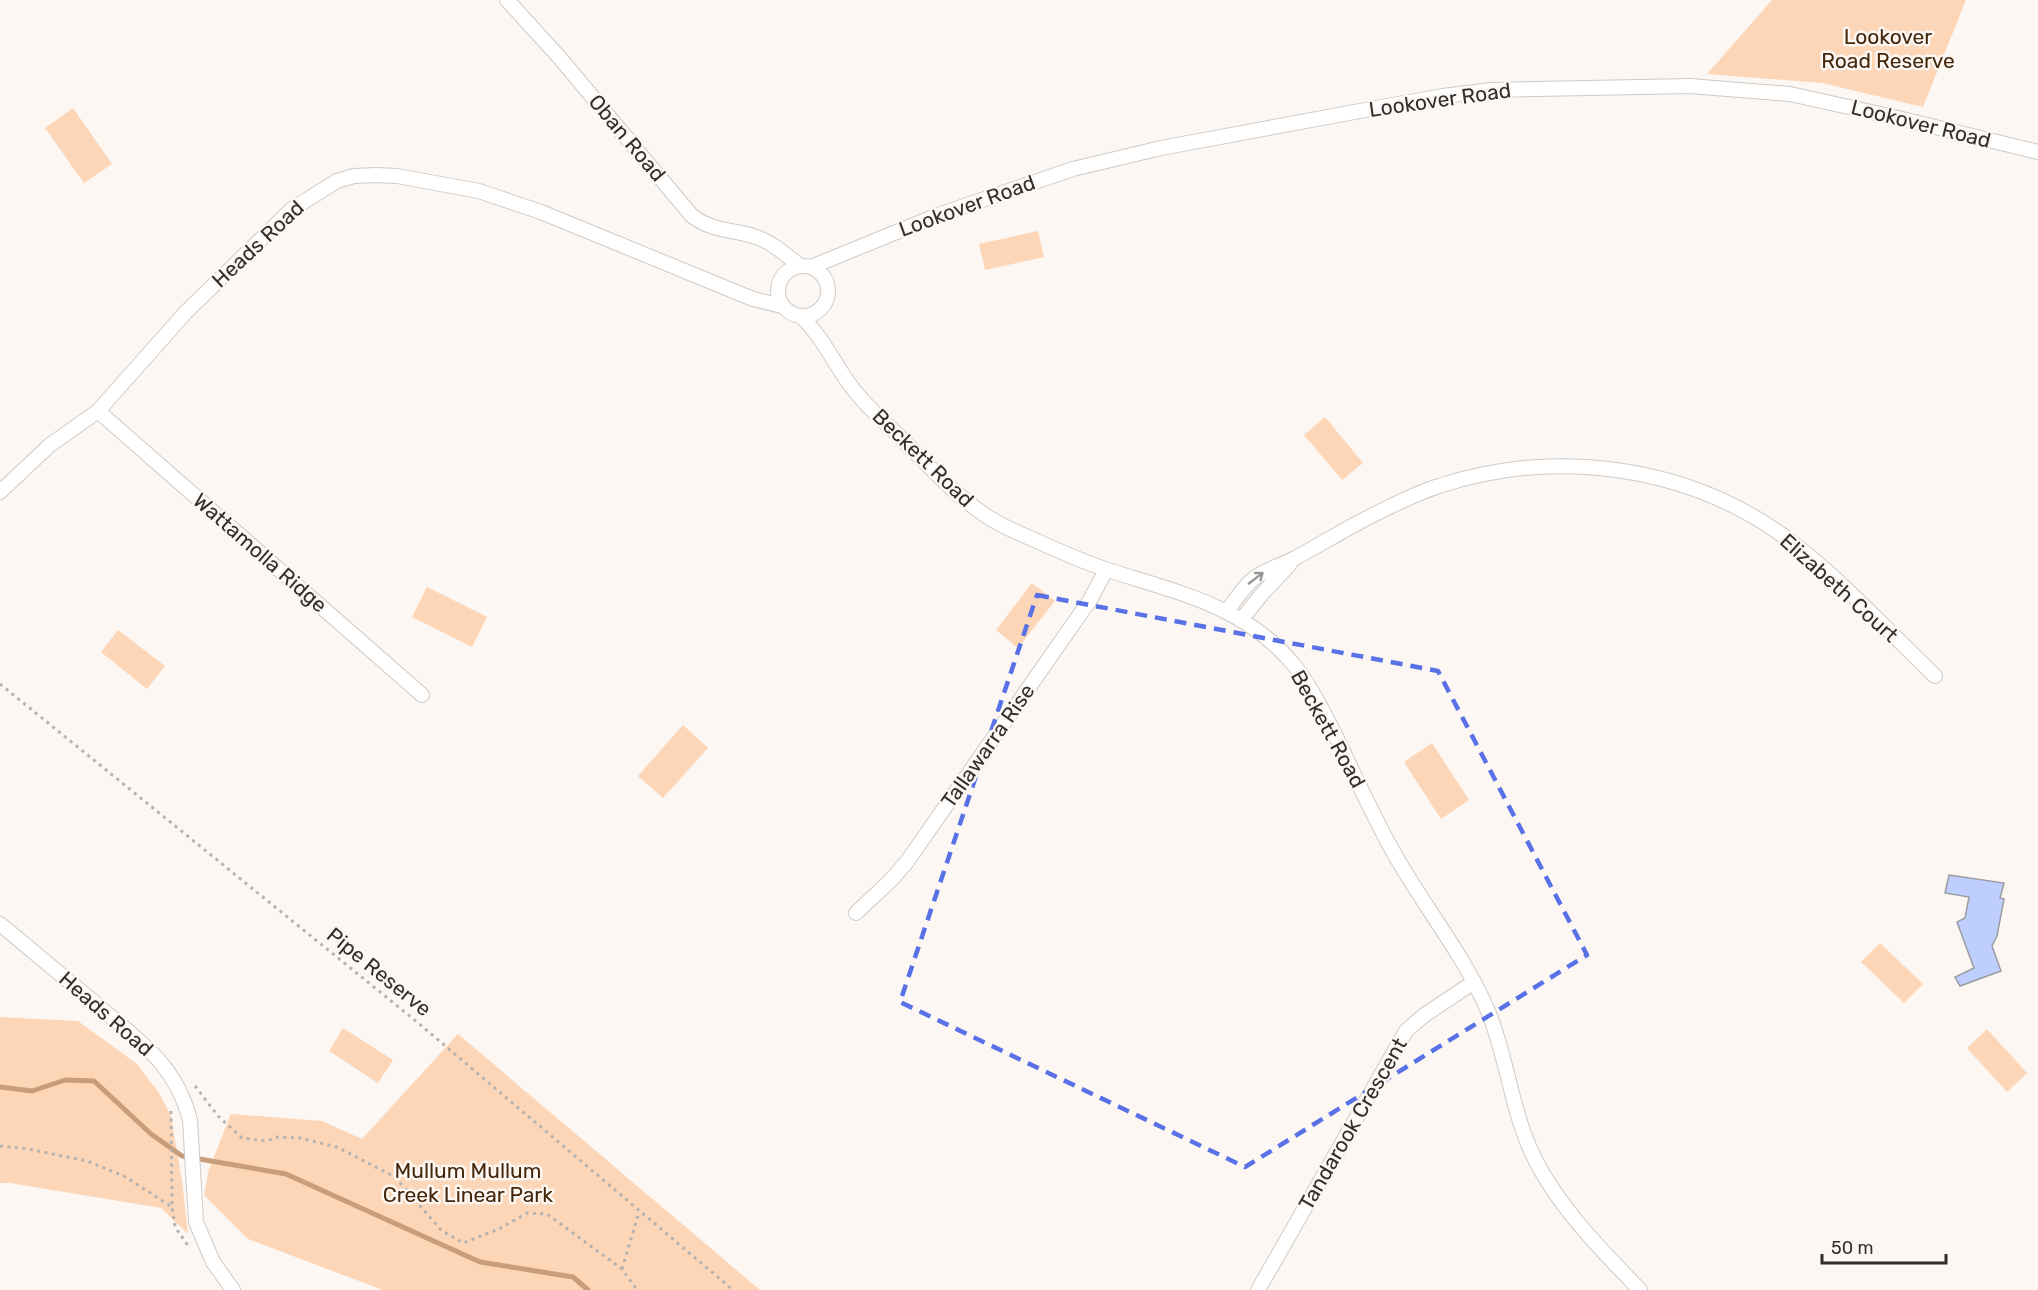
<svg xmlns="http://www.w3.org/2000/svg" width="2038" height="1290" viewBox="0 0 2038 1290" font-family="Rubik,sans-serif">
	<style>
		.green { fill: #fdd6b7 }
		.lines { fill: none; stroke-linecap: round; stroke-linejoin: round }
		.stream { stroke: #c79d7a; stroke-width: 5 }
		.building { fill: #becefe; stroke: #9b9da2; stroke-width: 1.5 }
		.street-casing { stroke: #cfcac6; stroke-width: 16 }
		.path { stroke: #b6b2af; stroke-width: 3; stroke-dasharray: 3 4.5; stroke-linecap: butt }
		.street { stroke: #fff; stroke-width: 14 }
		.oneway { stroke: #989796 }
		.marked { fill: none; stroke: #5871e7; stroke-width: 4.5; stroke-dasharray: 12 8; stroke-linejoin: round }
		.labels { text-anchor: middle; stroke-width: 5; stroke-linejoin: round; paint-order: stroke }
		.park-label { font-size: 21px; fill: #44260a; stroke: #fcf7f3 }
		.street-label { font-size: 21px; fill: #312f2e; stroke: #fcf7f3 }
	</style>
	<rect width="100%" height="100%" fill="#fcf7f3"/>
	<!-- green -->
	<g class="green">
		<polygon points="1772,0 1966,0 1923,107 1822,83 1707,74"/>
		<polygon points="73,108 112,164 84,183 45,128"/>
		<polygon points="1038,231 1044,257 985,270 979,244"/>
		<polygon points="1325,417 1363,463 1342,480 1304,435"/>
		<polygon points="1032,583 1055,601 1018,648 996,630"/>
		<polygon points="427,587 487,617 472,647 412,617"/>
		<polygon points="118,630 165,666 147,689 101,652"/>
		<polygon points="683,725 708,748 663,798 638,776"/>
		<polygon points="1432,743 1469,800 1441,819 1404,762"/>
		<polygon points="1880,943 1923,984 1904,1003 1861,962"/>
		<polygon points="0,1017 78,1021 137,1064 159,1093 171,1116 182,1181 188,1234 161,1208 10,1183 0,1183"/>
		<polygon points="343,1028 393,1060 378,1083 329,1051"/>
		<polygon points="1987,1029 2027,1073 2007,1092 1967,1048"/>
		<polygon points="458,1034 760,1290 383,1290 248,1239 204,1195 209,1169 231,1114 322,1121 362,1139"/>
	</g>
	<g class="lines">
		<!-- stream -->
		<polyline class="stream" points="0,1087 32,1091 65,1080 94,1081 151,1134 182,1156 286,1174 480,1262 573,1277 588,1290"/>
	</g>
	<!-- building -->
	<polygon class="building" points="1949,875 2004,883 2000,898 2004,899 1997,936 1992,946 2001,971 1960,986 1955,977 1974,968 1957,922 1965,918 1969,897 1945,893"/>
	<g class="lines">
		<defs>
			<g id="street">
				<path d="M 507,0 L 559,57 L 692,216 C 712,231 730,229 753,236 C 771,241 786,255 800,266"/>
				<circle cx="803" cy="291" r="25"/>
				<polyline points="811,267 938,215 1073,169 1161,148 1376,108 1443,96 1492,90 1690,86 1790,94 1898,118 2038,152"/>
				<path d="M 801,316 C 823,338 831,358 848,382 C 862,402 881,419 899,436 C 927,464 954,495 988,517 C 1003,527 1021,534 1037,541 C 1061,552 1086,563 1111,571 C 1180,593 1246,607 1294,665 C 1313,689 1327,719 1341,747 C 1358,783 1375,820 1395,855 C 1425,908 1464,955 1488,1011 C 1507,1057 1511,1108 1532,1153 C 1555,1203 1601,1250 1640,1290"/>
				<polyline points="98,411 422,695"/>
				<polyline points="0,492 50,445 98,411 186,312 292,209 337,181 354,176 376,175 397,176 479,191 541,212 753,299 782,306"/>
				<path d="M 1227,611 C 1235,600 1243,588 1253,579 C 1266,569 1283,565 1297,557 C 1323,543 1347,528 1373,515 C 1394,505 1416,493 1439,486 C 1554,448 1686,465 1785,537 C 1839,577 1886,629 1935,676"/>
				<polyline points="1242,619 1261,595 1290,564"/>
				<polyline points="856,913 891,880 906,863 1090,600 1106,570"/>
				<path d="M 0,924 C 32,951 64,977 96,1004 C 138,1041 175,1062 190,1120 L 196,1222 L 213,1262 L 233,1290"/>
				<polyline points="1258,1290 1406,1031 1423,1016 1474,982"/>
			</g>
		</defs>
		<!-- street casing -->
		<use href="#street" class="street-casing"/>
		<!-- path -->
		<g class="path">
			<polyline points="0,684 417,1022 733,1290"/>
			<polyline points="195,1086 218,1116 242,1138 266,1141 278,1137 300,1138 337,1147 395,1177 441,1230 463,1243 499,1229 527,1213 547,1214 622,1269 637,1290"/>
			<polyline points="171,1111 172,1207 175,1227 189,1247"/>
			<polyline points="0,1146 28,1149 87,1161 124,1176 172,1207"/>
			<polyline points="622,1269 639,1212"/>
		</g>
		<!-- street -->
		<use href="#street" class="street"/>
	</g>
	<!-- one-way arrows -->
	<defs><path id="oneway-shaft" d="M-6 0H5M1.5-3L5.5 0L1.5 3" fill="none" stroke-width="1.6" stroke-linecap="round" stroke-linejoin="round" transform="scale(1.5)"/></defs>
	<use class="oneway" href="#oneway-shaft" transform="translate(1256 578) rotate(-38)"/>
	<!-- marked area -->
	<path class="marked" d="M 1037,595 L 1438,671 L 1587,955 L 1245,1167 L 900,1002 Z"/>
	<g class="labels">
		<!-- park labels -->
		<g class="park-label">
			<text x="1888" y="44">Lookover<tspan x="1888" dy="24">Road Reserve</tspan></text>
			<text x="468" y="1178">Mullum Mullum<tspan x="468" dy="24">Creek Linear Park</tspan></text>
		</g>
		<!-- street labels -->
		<g class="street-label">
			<text transform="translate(1440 100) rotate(-8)" y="7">Lookover Road</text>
			<text transform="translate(1921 124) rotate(14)" y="7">Lookover Road</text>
			<text transform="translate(627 138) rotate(50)" y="7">Oban Road</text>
			<text transform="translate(967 206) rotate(-20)" y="7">Lookover Road</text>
			<text transform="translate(258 244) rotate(-43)" y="7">Heads Road</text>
			<text transform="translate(923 458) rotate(44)" y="7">Beckett Road</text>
			<text transform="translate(260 553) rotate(41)" y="7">Wattamolla Ridge</text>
			<text transform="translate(1839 588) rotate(42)" y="7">Elizabeth Court</text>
			<text transform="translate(1328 729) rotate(61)" y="7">Beckett Road</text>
			<text transform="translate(988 746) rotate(-55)" y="7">Tallawarra Rise</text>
			<text transform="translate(379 972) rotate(39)" y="7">Pipe Reserve</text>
			<text transform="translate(106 1014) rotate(41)" y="7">Heads Road</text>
			<text transform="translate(1353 1124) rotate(-60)" y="7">Tandarook Crescent</text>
		</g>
	</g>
	<!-- scale -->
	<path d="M1822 1254v9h124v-9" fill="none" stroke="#312f2e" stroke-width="3"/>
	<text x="1831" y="1254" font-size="18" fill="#312f2e" stroke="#fcf7f3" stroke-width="4.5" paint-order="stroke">50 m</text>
</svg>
